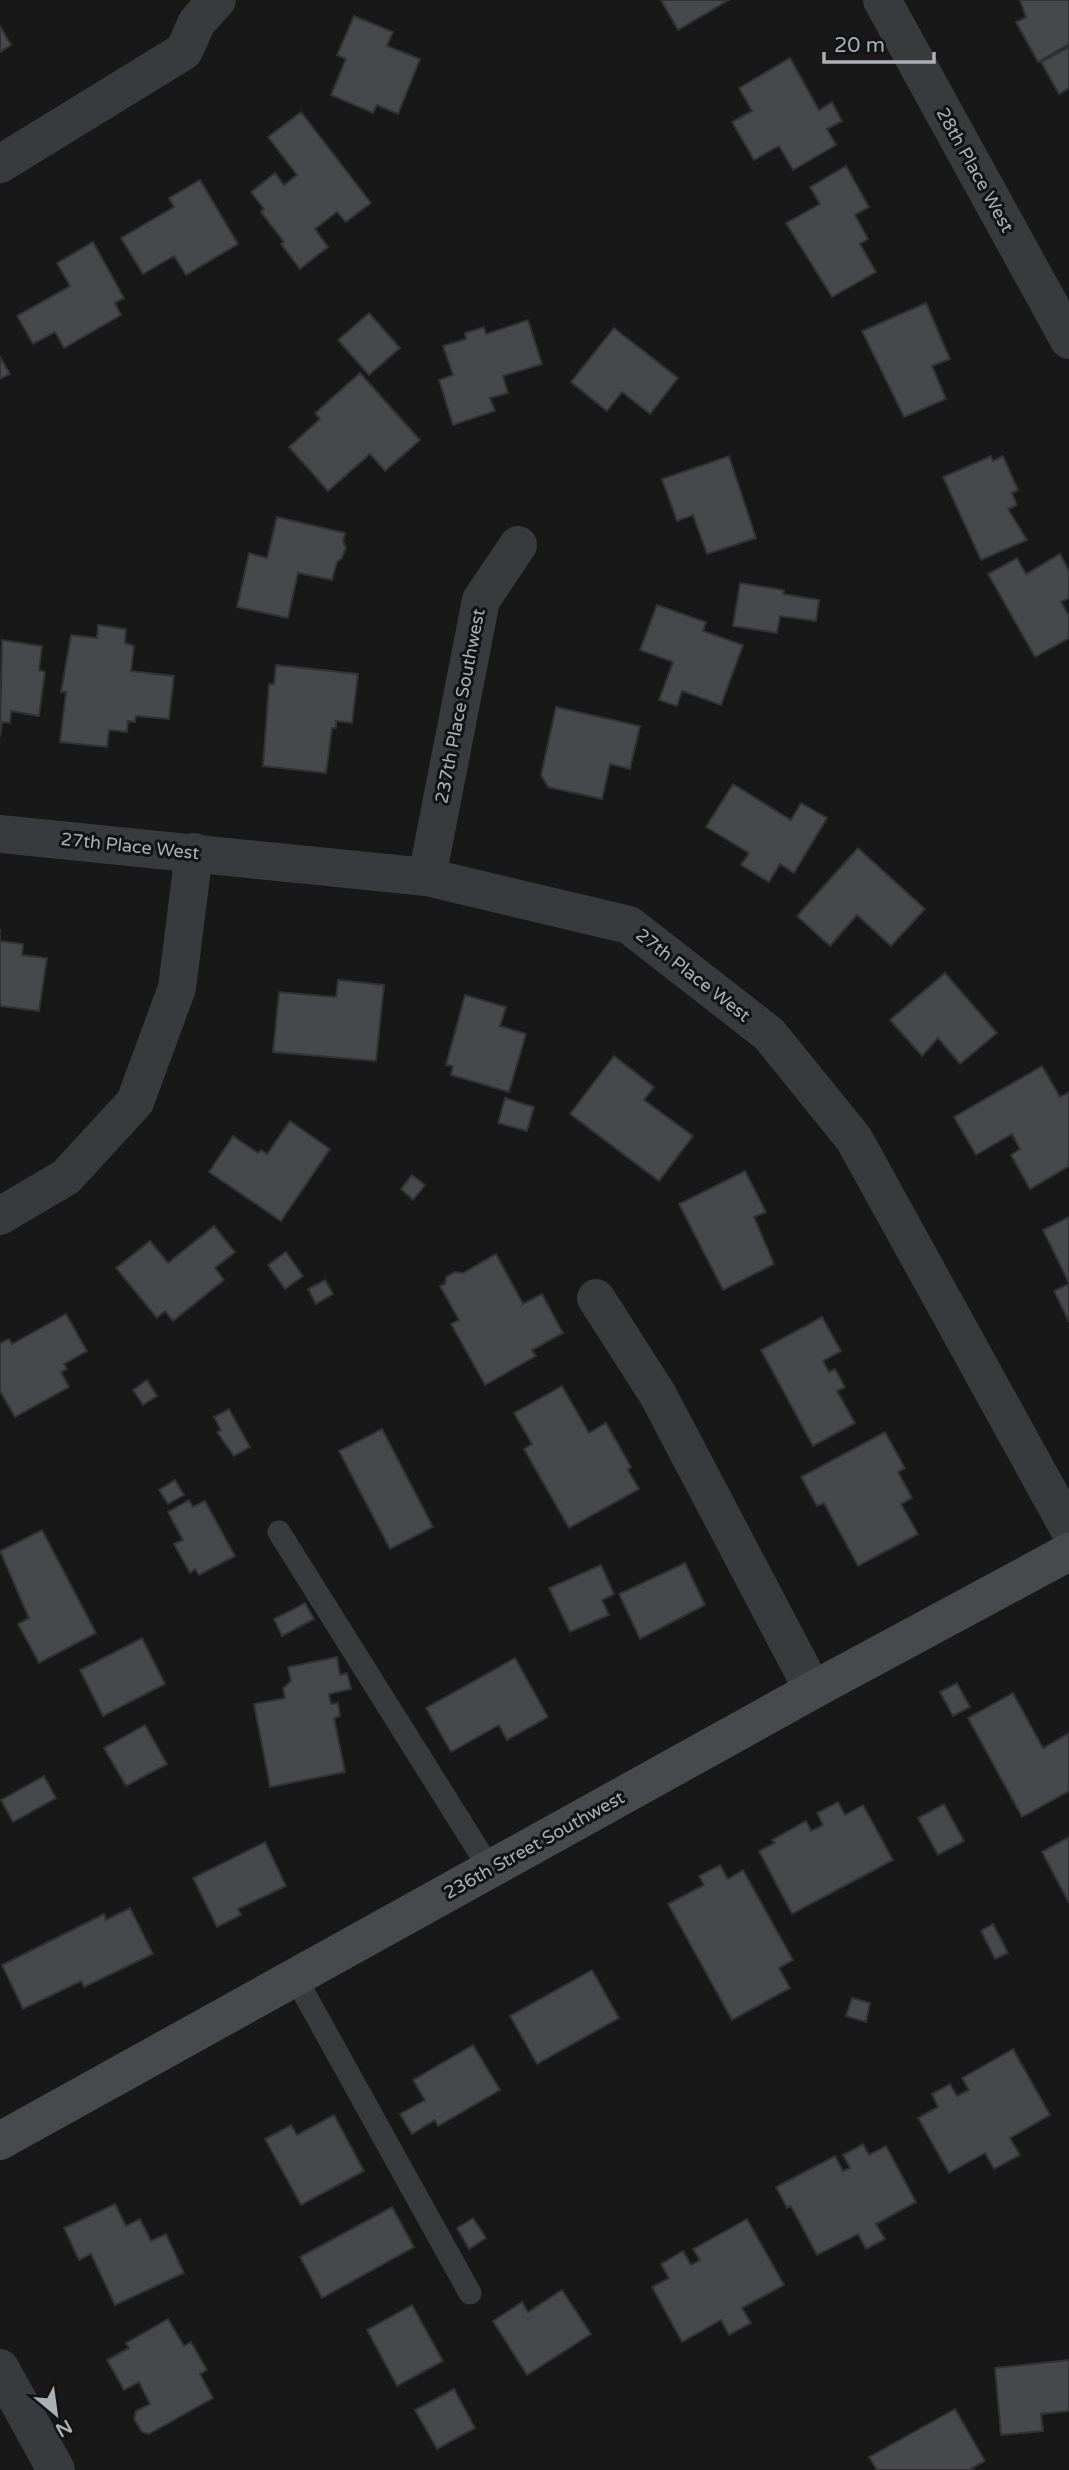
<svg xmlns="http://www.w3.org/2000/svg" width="1069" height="2470" viewBox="0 0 1069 2470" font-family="'Varela Round',sans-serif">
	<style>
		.building { fill: #47484b; stroke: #323235; stroke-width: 2 }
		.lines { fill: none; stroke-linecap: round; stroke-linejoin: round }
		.lane { stroke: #393a3e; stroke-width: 23 }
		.street { stroke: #393a3e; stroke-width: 38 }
		.secondary { stroke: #47494d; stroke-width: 38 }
		.labels { text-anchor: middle; stroke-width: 6; stroke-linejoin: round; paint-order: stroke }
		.street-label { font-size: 18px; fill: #abb0b7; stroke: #121314 }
	</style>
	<rect width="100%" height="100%" fill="#181819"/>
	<!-- building -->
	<g class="building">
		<polygon points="661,0 729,0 678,30"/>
		<polygon points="1020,0 1069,0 1069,44 1038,62 1016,22 1026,17"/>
		<polygon points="354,16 393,32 387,46 420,59 398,114 377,105 373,113 331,95 346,59 337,55"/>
		<polygon points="0,26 11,45 0,52"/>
		<polygon points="1069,47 1069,88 1059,94 1041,62"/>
		<polygon points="790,58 819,110 832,102 842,121 827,129 836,145 793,170 779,146 754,160 732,122 752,111 739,88"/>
		<polygon points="301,112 371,203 346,222 337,212 315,229 328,247 300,269 281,244 284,242 261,212 264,209 251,192 275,173 284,185 297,175 268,137"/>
		<polygon points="846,166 869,207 855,215 868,239 860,244 876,272 832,297 786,223 820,204 810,187"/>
		<polygon points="200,180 238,244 186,275 174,256 143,274 121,238 174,207 169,198"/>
		<polygon points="93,242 124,298 115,303 121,315 64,348 55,332 33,344 17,316 70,286 57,263"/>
		<polygon points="926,303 950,359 932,366 946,399 904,417 862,331"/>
		<polygon points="369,313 400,348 369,375 338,340"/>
		<polygon points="528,320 542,364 503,376 508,393 490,398 495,411 453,425 439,380 453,375 443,346 466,339 465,333 484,327 486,334"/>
		<polygon points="614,328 678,378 650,414 622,392 607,411 571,382"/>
		<polygon points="0,357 10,374 0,379"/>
		<polygon points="360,373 420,440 385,471 370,454 328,491 289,447 320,419 315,413"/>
		<polygon points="729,456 756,538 707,554 693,515 677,521 662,479"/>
		<polygon points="991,456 993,461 1003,456 1018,490 1012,493 1017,505 1008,509 1027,540 981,560 943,477"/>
		<polygon points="277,517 345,533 343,542 346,547 342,558 337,562 332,580 298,573 288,618 237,607 249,553 267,558"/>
		<polygon points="1060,554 1069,571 1069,598 1061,602 1069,616 1069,638 1035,657 988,574 1017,558 1026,574"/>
		<polygon points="740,583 784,590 783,594 819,600 816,621 780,616 777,633 733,626"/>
		<polygon points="657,605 706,622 703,631 743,645 721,705 682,691 677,706 659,700 673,662 640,650"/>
		<polygon points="98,625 126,629 125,643 134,646 131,671 174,676 169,719 136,716 135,722 128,721 127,732 109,730 107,747 60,742 66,692 61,692 71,635 97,638"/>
		<polygon points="2,640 42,646 39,670 45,672 39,716 11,711 10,723 2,722 0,737"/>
		<polygon points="276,665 358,674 352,723 336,721 336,728 332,728 326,773 263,766 269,684 274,684"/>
		<polygon points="556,707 640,726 630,769 610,764 602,799 548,787 541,775"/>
		<polygon points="733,784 791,820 801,803 827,818 794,873 780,864 769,882 741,865 749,853 706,827"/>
		<polygon points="858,848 925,909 891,946 857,915 830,946 797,916"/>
		<polygon points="0,929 0,941 23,944 22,955 47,958 39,1011 0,1006"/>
		<polygon points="945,973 997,1033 960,1064 938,1038 922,1056 890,1020"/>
		<polygon points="338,980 384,985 376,1061 273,1052 279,992 336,997"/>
		<polygon points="465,995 506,1007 500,1026 526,1034 509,1092 451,1075 453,1066 446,1065"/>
		<polygon points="614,1056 654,1087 644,1100 693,1136 659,1181 570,1114"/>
		<polygon points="1042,1066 1060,1097 1069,1092 1069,1166 1030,1189 1011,1155 1020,1149 1012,1134 976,1155 954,1117"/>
		<polygon points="505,1098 534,1107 527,1131 498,1123"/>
		<polygon points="290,1121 330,1149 281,1221 209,1172 233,1136 258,1153 261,1150 267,1154"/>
		<polygon points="745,1171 766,1212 754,1217 774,1264 723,1290 679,1204"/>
		<polygon points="412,1175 425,1185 413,1200 401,1189"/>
		<polygon points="1069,1217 1069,1283 1043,1230"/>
		<polygon points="214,1226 235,1252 215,1268 224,1280 173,1321 165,1311 157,1318 116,1268 150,1241 168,1263"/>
		<polygon points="286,1252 303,1276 285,1289 268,1265"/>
		<polygon points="496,1254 523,1304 542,1294 563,1333 532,1350 536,1356 485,1385 451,1324 459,1320 440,1286 445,1284 446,1277 455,1272 463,1273"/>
		<polygon points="325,1280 333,1294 316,1304 308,1289"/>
		<polygon points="1069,1284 1069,1322 1054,1291"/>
		<polygon points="66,1314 87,1351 64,1364 67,1369 61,1372 69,1387 15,1417 0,1391 0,1343 9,1339 12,1344"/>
		<polygon points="822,1317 841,1351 823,1361 829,1372 835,1369 845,1387 837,1391 855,1423 813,1446 761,1350"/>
		<polygon points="147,1380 157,1396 143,1405 133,1390"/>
		<polygon points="562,1386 589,1433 606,1423 631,1467 628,1470 639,1489 569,1528 524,1449 532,1444 514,1413"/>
		<polygon points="229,1409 250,1447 234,1456 217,1432 221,1430 214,1417"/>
		<polygon points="382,1429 433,1527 390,1549 339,1451"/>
		<polygon points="885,1432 905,1468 898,1472 912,1498 901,1504 918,1534 858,1566 824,1503 817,1506 801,1477"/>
		<polygon points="175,1480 184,1495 168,1504 159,1490"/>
		<polygon points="189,1500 193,1507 205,1501 235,1556 199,1575 195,1569 190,1573 174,1544 183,1540 168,1512"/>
		<polygon points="42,1530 96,1633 39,1663 18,1624 29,1618 0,1551"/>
		<polygon points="685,1563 705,1605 640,1639 619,1594"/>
		<polygon points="601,1565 614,1594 602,1600 609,1615 570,1632 549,1588"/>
		<polygon points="305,1603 314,1619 282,1636 274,1619"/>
		<polygon points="142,1638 165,1684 103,1716 80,1670"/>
		<polygon points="337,1657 340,1675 347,1673 351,1689 329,1694 331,1704 338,1703 340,1716 334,1718 345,1772 270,1787 254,1704 285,1698 283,1688 291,1681 288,1667"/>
		<polygon points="515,1658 548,1717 507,1740 499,1725 451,1752 426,1708"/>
		<polygon points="957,1683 970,1707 953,1716 940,1692"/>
		<polygon points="1013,1693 1043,1748 1069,1733 1069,1791 1022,1817 968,1718"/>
		<polygon points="145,1725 167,1764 126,1786 104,1748"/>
		<polygon points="44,1776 56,1798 13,1822 1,1800"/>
		<polygon points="838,1802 845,1815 863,1805 893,1860 792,1914 759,1851 775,1843 772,1840 806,1821 811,1831 823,1825 817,1813"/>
		<polygon points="944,1804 964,1841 938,1855 918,1818"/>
		<polygon points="1069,1837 1069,1903 1042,1852"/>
		<polygon points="265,1842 286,1886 238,1909 241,1915 217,1927 193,1878"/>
		<polygon points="720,1865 728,1879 743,1870 793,1960 779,1968 790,1988 732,2020 668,1904 704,1885 699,1876"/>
		<polygon points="130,1908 153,1954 84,1987 81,1981 23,2009 2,1965 104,1914 106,1920"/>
		<polygon points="993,1924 1008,1953 995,1959 981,1931"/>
		<polygon points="592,1970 619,2018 537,2064 510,2016"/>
		<polygon points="852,1998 870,2003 866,2022 846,2016"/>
		<polygon points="473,2045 500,2090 438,2126 435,2120 412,2134 400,2114 425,2100 413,2080"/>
		<polygon points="1013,2049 1050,2115 1010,2138 1020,2155 994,2169 985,2153 949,2173 918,2118 938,2107 932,2094 950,2084 957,2096 969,2090 962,2078"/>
		<polygon points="334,2115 364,2171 301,2205 265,2139 291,2125 297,2135"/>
		<polygon points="863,2144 869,2155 886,2146 916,2202 876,2224 885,2239 866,2249 858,2234 817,2255 791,2206 787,2208 776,2187 835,2156 843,2171 850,2168 843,2155"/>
		<polygon points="115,2204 126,2226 140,2219 151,2241 166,2234 184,2273 115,2305 91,2254 79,2260 64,2228"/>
		<polygon points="392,2207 414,2247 322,2298 300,2257"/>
		<polygon points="473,2218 486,2238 469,2249 457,2228"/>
		<polygon points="747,2219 784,2285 742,2308 751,2323 729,2335 721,2320 682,2342 652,2287 669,2278 661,2264 683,2251 691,2265 700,2260 693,2249"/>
		<polygon points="562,2290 591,2334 527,2375 493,2321 522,2302 528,2312"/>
		<polygon points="412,2305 443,2361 397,2386 367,2330"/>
		<polygon points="168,2319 184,2346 191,2342 207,2370 200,2374 213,2398 149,2434 142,2432 134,2419 136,2411 150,2404 139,2382 124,2390 107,2360 129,2348 126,2343"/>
		<polygon points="1069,2360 1069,2411 1041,2414 1043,2431 1001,2435 995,2368"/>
		<polygon points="454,2389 475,2428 437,2449 415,2410"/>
		<polygon points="955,2409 985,2461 972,2468 974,2470 877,2470 869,2457"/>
	</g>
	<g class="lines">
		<!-- lane -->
		<g class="lane">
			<polyline points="279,1532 490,1869"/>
			<polyline points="295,1977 470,2293"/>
		</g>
		<!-- street -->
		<g class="street">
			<polyline points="882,0 1069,340"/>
			<polyline points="0,164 184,51 197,22 217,0"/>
			<polyline points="0,834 427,877 629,925 769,1034 854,1139 1069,1529"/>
			<polyline points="427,877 481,600 518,545"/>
			<polyline points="0,1216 66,1177 135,1102 177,988 194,852"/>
			<polyline points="596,1298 658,1395 813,1690"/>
			<polyline points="0,2368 56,2470"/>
		</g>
		<!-- secondary -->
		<polyline class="secondary" points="0,2141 813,1690 1069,1552"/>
	</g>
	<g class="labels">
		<!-- street labels -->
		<g class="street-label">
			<text transform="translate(975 170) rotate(61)" y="6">28th Place West</text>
			<text transform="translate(460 706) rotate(-79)" y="6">237th Place Southwest</text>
			<text transform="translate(130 846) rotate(6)" y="6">27th Place West</text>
			<text transform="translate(693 975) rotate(38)" y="6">27th Place West</text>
			<text transform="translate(534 1845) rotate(-29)" y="6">236th Street Southwest</text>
		</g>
	</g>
	<!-- north arrow -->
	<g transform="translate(56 2414) rotate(151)" stroke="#121314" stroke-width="5" paint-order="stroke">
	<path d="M0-5L12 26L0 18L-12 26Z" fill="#abb0b7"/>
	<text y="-10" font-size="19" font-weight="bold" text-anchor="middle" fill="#abb0b7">N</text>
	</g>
	<!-- scale -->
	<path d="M824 52v10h110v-10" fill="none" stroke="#abb0b7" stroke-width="3.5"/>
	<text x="834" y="52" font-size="21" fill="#abb0b7" stroke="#121314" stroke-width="5" paint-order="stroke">20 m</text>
</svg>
